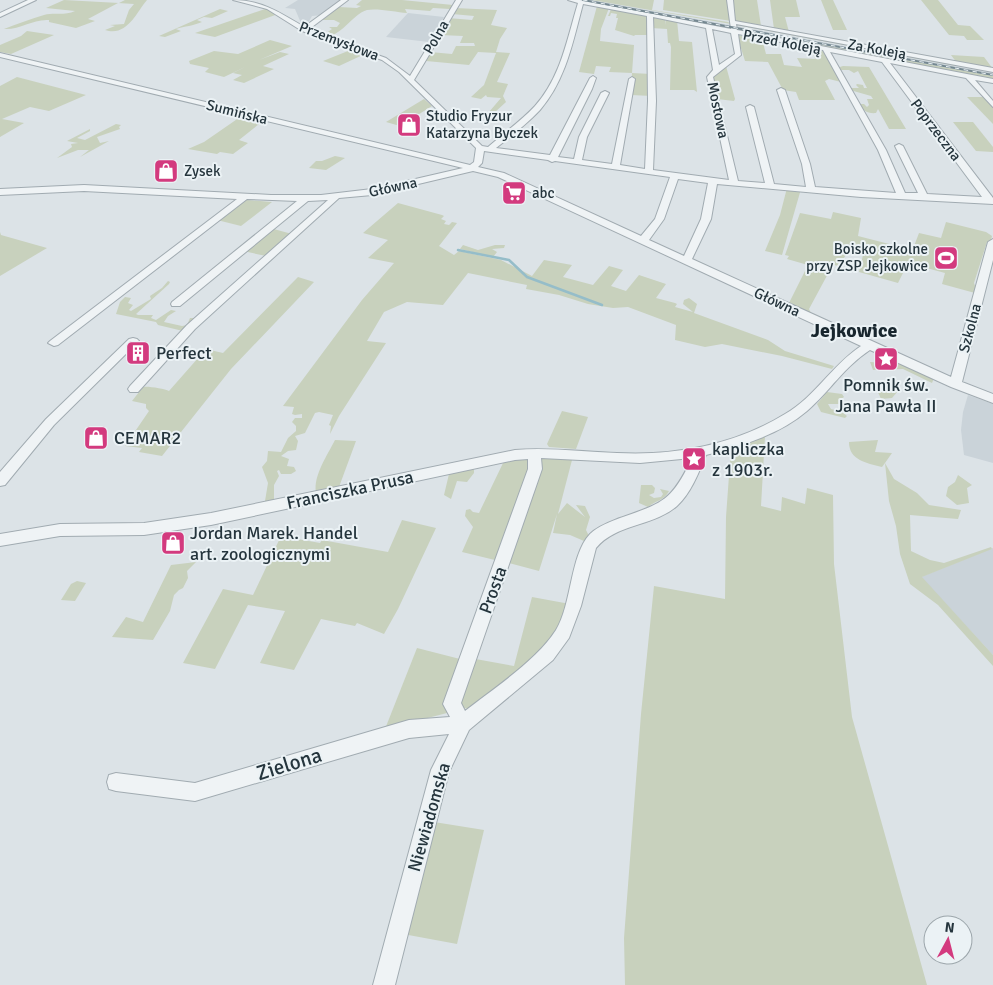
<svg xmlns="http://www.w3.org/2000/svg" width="993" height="985" viewBox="0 0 993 985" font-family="Signika,sans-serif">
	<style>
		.built { fill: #cad3d9 }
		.green { fill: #c8d1bd }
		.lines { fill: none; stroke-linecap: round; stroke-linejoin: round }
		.stream { stroke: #95bdc9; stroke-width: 2.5 }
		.minor-casing { stroke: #a1abb1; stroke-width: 2 }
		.minor { fill: #eff3f5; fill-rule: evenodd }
		.rail-casing { stroke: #758891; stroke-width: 2 }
		.rail { stroke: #ebf2f5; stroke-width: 1; stroke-dasharray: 4.5; stroke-linecap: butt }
		.labels { text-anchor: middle; stroke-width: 4; stroke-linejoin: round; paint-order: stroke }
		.far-street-label { font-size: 15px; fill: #25353d; stroke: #ebf2f5 }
		.far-poi-label { font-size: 15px; fill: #25353d; stroke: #ebf2f5; text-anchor: start }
		.poi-label { font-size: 18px; fill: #25353d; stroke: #ebf2f5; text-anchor: start }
		.street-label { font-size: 18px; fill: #25353d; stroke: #ebf2f5 }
		.quarter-label { font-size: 20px; font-weight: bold; fill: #18262e; stroke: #ebf2f5 }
		.near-street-label { font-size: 21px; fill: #25353d; stroke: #ebf2f5 }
	</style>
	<rect width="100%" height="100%" fill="#dce3e7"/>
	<!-- built -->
	<g class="built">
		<polygon points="298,0 343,0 324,15 312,16 308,23 301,23 295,9 285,8"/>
		<polygon points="580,0 592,0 993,73 993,76"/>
		<polygon points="408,13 444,17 429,42 386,37"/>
		<polygon points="968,395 993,404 993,463 964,455 961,430 963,412"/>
		<polygon points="993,548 993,655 921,577"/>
	</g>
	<!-- green -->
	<g class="green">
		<path d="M 64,0 L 119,3 L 125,0 L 147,0 C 136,13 127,37 105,30 L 115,26 L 110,25 L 124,24 L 129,10 L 134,4 L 118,3 L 88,19 L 95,21 L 76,28 L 49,22 L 49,20 C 32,19 20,30 4,29 C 17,24 30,19 44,15 C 54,12 65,16 75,11 L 46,8 Z"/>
		<path d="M 362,0 L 402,0 L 453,5 L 450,9 L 433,8 L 430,11 L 405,9 L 407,13 C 396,12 377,8 367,10 C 352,14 340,40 319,38 L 327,35 L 325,34 L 332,29 L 329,27 L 337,27 L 340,23 L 334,20 L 320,20 L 339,7 L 357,8 L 361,6 L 356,5 Z"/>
		<polygon points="575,0 720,25 730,29 648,15 648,35 635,35 634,36 615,30 618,18 616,18 617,14 611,13 610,16 608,16 612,7"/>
		<polygon points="592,0 654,0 652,10 728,22 731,24"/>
		<polygon points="664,0 728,0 731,21 663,10"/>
		<polygon points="733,0 757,0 761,26 735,21"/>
		<polygon points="770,0 796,0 800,17 785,17 789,32 774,29"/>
		<polygon points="821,0 833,0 847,30 850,30 833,30"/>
		<polygon points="921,0 938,0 958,25 970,26 984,40 967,40 964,36 949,35"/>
		<polygon points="597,6 609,8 601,29 600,41 634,45 632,73 651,74 652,96 631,95 632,73 609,72 611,67 596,66 594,74 579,72"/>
		<polygon points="268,8 278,14 215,37 195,33"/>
		<polygon points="455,8 497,10 491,25 507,28 500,39 496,52 510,53 497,82 508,84 503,96 506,102 494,113 489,112 501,98 487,97 486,95 481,99 471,97 484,85 496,53 478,52 469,65 426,61 430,52 452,54 456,46 475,46 474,43 460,43 463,36 440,35 448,18 472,20 474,16 452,14"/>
		<path d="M 220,9 L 228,11 L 212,18 L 204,17 L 197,20 L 202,22 C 193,26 185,26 176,29 L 181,31 L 165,37 L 159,36 Z"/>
		<polygon points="652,16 665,17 666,25 666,18 677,20 679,41 692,42 697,92 694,90 670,90 671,47 670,43 668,43 667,29 651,28"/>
		<polygon points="739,24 955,63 956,66 736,25"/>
		<polygon points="735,29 993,76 993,80 740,34"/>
		<polygon points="27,31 54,35 11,54 0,52 0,45 21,36"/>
		<polygon points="737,35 762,39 766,54 781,54 784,65 802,67 797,58 815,59 811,48 824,50 841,82 829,79 825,81 835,100 799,100 796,92 783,90 768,62 745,61"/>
		<polygon points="270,40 292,46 259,60 280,52 289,54 263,66 274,69 244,83 233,80 242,75 233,73 245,67 224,77 205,72 209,68 190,64 189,61 214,51 238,54"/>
		<polygon points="353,49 367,53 339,66 323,61"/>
		<polygon points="951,55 984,57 993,69 957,63"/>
		<polygon points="726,66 735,99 734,101 717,99 712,75"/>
		<path d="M 843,66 L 869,67 L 906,129 L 889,129 L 878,109 L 876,113 C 868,114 862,110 858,104 L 864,104 L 867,107 L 869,105 L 867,99 L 873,99 L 871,96 L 850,90 L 850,88 L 859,88 L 856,85 L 857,84 L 863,85 L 864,88 L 867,88 L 858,71 L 854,73 L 849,70 L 840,70 L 837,68 Z"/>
		<polygon points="17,77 86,95 49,111 30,107 2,119 24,123 0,137 0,86"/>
		<polygon points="967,97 983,97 993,108 993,124"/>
		<polygon points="424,99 432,106 400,126 386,122"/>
		<polygon points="243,115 264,120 239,140 248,143 233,154 220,152 217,154 188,149 204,142"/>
		<polygon points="953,122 973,122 993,147 993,152 976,151"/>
		<polygon points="116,124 121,125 119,127 120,129 97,137 100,143 109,141 80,157 89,150 78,150 57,158 72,147 71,144 78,143 67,141 90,129 90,131 77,138 85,140"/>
		<polygon points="335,156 345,158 326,170 309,168 316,161 322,161"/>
		<polygon points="787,188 801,189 782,255 765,251 780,215"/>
		<polygon points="246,200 272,202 241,226 217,220"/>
		<polygon points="398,203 442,215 444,216 441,219 446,221 444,224 449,225 452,222 457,223 439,246 454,255 459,251 501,260 532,276 544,260 572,265 563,277 593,285 609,266 623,270 611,286 626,291 639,275 666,284 656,298 675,303 677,304 675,307 693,312 683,304 684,300 689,298 697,304 694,313 768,340 785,351 834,366 832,369 782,356 722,344 705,347 675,340 676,325 628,307 613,308 588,304 559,295 526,289 527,285 468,273 443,305 407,302 384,312 367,341 386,343 339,416 330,434 331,426 329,425 333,415 319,412 315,413 305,433 295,436 298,441 296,450 288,451 281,456 289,459 287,466 294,467 296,471 291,474 281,474 279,470 277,471 279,476 274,485 274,501 265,501 268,483 262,467 267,461 268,451 281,452 288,438 296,431 296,426 292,422 295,418 302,418 302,414 295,415 292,414 294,407 283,406 362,300 394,263 368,258 388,240 363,233"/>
		<polygon points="833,212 861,218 858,236 897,246 898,252 911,254 919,233 941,238 946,222 986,232 992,236 991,240 987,242 974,283 977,291 975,293 942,284 945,273 908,263 898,283 859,272 863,255 849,250 839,266 834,265 830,270 809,309 811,313 807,313 789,303 808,265 787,259 789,256 785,255 800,213 831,219"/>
		<polygon points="270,228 292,234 266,256 243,251"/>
		<polygon points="0,232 1,235 47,248 0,276"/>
		<polygon points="463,245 478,250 495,245 505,245 504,248 492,249 497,252 493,257 460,249"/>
		<path d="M 298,277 L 314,282 L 231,369 L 162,456 L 139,452 L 142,448 L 125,446 L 149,411 L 146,408 L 146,404 L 132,401 L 143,387 C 148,386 165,389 169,391 L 206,349 L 223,353 Z"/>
		<polygon points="168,281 170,282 169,284 136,314 138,315 153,315 151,318 156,320 171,310 176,311 168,316 164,322 182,326 187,325 190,318 197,318 183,331 158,325 156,322 116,314 120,302 125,297 131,298 128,303 133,305 129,310 131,311 151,299 150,296 162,288"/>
		<polygon points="870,362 903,364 934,378 932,383 903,369 873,370"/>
		<polygon points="888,384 898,391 892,398 881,399 877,390 879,386"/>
		<polygon points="827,392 842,394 844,397 841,399 840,404 828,404 831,409 842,412 847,416 845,418 821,412 817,404"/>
		<polygon points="562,411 588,417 576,449 549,447 547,444"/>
		<polygon points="765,436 761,506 781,511 782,497 805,504 807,488 833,495 834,564 852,717 927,985 625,985 624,938 641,714 654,586 725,599 726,517 731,448"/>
		<path d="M 335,440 L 356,441 L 339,487 L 316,492 C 313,476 328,454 335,440 Z"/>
		<path d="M 878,440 L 875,452 L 892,453 L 885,463 L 894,479 L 917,493 L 929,505 L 961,510 L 958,519 L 910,515 L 911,551 L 930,560 L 944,563 L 991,547 L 992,549 L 922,577 L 993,655 L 993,666 L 938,605 L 910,584 L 900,554 L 896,526 L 889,501 L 885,463 L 882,467 C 866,463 849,460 849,442 Z"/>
		<polygon points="531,458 532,466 499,561 462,552 473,527 465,516 466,510 470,509 473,512 479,513 504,461"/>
		<polygon points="542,458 572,460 558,514 567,503 585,517 576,505 585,506 590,517 586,530 589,536 584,541 570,535 553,533 557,514 539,571 505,562"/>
		<polygon points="474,468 474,473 467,482 457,481 451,499 444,495 449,474"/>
		<polygon points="958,475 972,485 967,488 969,503 957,505 946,496 948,487 955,482"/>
		<path d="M 641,485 L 652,485 L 655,488 L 654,493 L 649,495 L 654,498 L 661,497 L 663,494 L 660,489 L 669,491 C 664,501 656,500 648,507 L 639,503 Z"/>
		<polygon points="402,520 436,528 398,609 384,634 357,623 355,626 321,619 294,670 260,663 285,611 248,605 215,669 183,663 223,589 253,595 281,536 320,543 322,540 388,552"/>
		<polygon points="196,562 187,571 188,578 183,588 179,590 174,595 170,611 153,640 112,637 126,617 143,622 171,565"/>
		<polygon points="77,581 86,583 75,601 61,600 71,584"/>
		<path d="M 532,597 L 570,604 C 552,651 508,679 469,709 L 454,706 L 470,658 L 514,666 Z"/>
		<polygon points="417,648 460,659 447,713 385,729"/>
		<polygon points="434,822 484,830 457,944 403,934"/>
	</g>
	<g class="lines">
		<!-- stream -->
		<polyline class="stream" points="458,250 509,260 527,277 602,305"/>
		<defs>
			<g id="minor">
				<polygon points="28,0 36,0 0,17 0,13"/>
				<path d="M 233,0 C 261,0 281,13 304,27 L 341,0 L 348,0 L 308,30 L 386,58 L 410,76 L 456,0 L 462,0 L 414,80 L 482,146 L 488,147 C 504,133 521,121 535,106 C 561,77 567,39 578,3 L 568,0 L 580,0 L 731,29 L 727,0 L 733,0 L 735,21 L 993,68 L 993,72 L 736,24 L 737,30 L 993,79 L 993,83 L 975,80 L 993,101 L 993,107 L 966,78 L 890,63 L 993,198 L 993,204 L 861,197 L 717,184 L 711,219 L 692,259 L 951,377 L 988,242 L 993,239 L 993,260 L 962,382 L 993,394 L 993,403 L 951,387 L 870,350 C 844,367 830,391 807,411 C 779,435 741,446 706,455 C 699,472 691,493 677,506 C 653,527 617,523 596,548 L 581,606 L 569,638 L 553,660 L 469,730 L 449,772 L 395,985 L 373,985 L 431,770 L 449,734 L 409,738 L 195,801 L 116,791 L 109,789 L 107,782 L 109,775 L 116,773 L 195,783 L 409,720 L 450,717 L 443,704 L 528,469 L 528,459 L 515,460 L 211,525 L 144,535 L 60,536 L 0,546 L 0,534 L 60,524 L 144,523 L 211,513 L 515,450 C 549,447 583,452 617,453 C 675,456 735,445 785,414 C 815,397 832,365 861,346 L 498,177 L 473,171 L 372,195 L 339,198 L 195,329 L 138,392 L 130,392 L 128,389 L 130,386 L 187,325 L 328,200 L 308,201 L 180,306 L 172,306 L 171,304 L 172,302 L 297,201 L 247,199 L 58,345 L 54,346 L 48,343 L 50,341 L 237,199 L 84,191 L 0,195 L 0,189 L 84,185 L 271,195 L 321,195 L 372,189 L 463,168 L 0,57 L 0,53 L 470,165 L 474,162 L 476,148 L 399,72 L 382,60 L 302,31 L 267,9 ZM 583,4 L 647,16 L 648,101 L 645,169 L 620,165 L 635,79 L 632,77 L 629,79 L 612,164 L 582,160 L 587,137 L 609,93 L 605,91 L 601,93 L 579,137 L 574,159 L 558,157 L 592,89 L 596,78 L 593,76 L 590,78 L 550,155 L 496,148 C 511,136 527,124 540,110 C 566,80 573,41 583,4 ZM 653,17 L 706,28 L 713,70 L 707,77 L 729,180 L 653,170 L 656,101 ZM 712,29 L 731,33 L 735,54 L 719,65 ZM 738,34 L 823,50 L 878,150 L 896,193 L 815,187 L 810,164 L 785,90 L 781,88 L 777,90 L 802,164 L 806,187 L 774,184 L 754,107 L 750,105 L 746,107 L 765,183 L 738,181 L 713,77 L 741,55 ZM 830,52 L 882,62 L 982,197 L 927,194 L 903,146 L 899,144 L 895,146 L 918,193 L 905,193 L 886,150 ZM 484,151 L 548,160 L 552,162 L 555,161 L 670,177 L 655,219 L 641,236 L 504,173 L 478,167 L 482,163 ZM 678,179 L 708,183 L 701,219 L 684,256 L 649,240 L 664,219 ZM 541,458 L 640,463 L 692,458 C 672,501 663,503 620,518 C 610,522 598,526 590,534 C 570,555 572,604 556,630 C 537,660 493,689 465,711 L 461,703 L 542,469 Z"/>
				<polygon points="133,338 137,339 139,341 137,343 54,425 5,485 0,486 0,472 46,419 129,339"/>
			</g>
		</defs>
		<!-- minor casing -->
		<use href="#minor" class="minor-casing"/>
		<!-- minor -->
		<use href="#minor" class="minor"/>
		<defs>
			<polyline id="rail" points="583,0 993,75"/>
		</defs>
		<!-- rail casing -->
		<use href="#rail" class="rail-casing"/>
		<!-- rail -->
		<use href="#rail" class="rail"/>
	</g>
	<!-- icons -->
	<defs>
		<symbol id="shop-square" viewBox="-11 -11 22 22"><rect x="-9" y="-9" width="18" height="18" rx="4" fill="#d33a7e" stroke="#ebf2f5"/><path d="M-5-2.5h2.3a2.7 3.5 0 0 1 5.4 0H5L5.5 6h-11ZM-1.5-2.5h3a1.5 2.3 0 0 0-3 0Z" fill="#fff"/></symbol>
		<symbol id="supermarket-square" viewBox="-11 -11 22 22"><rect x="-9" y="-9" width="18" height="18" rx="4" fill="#d33a7e" stroke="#ebf2f5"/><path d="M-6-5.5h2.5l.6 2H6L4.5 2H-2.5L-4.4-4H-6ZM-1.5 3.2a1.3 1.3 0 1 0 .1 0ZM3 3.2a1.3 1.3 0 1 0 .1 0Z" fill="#fff"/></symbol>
		<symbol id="stadium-square" viewBox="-11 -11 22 22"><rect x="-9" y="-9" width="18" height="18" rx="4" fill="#d33a7e" stroke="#ebf2f5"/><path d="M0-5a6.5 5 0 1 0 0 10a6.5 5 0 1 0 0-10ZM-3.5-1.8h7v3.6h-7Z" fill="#fff"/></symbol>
		<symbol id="building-square" viewBox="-11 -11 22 22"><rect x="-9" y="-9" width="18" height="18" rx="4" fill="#d33a7e" stroke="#ebf2f5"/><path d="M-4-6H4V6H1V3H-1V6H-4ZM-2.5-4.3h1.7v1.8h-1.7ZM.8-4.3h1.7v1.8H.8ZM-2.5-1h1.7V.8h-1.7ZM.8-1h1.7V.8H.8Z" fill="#fff"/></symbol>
		<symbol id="sight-square" viewBox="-11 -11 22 22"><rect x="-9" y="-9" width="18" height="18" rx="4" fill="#d33a7e" stroke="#ebf2f5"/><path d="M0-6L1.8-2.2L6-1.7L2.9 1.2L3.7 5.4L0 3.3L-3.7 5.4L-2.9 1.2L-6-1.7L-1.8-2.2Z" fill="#fff"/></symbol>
	</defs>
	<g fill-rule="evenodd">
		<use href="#shop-square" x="395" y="111" width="28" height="28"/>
		<use href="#shop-square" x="152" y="157" width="28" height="28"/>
		<use href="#supermarket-square" x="500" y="179" width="28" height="28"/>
		<use href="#stadium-square" x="932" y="244" width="28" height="28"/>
		<use href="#building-square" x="124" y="339" width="28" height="28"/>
		<use href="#sight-square" x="872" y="345" width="28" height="28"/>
		<use href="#shop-square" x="82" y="424" width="28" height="28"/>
		<use href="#sight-square" x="680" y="445" width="28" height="28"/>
		<use href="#shop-square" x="159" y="529" width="28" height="28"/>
	</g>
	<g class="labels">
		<!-- far-street labels -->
		<g class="far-street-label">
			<text transform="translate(436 37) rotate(-60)" y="5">Polna</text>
			<text transform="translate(339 41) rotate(21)" y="5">Przemysłowa</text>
			<text transform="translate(782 42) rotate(11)" y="5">Przed Koleją</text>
			<text transform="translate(877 49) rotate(10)" y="5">Za Koleją</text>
			<text transform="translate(718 110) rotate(78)" y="5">Mostowa</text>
			<text transform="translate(237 112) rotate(14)" y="5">Sumińska</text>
			<text transform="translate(936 130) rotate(53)" y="5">Poprzeczna</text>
			<text transform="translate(393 187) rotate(-12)" y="5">Główna</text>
			<text transform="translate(777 302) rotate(25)" y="5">Główna</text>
			<text transform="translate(970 328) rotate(-75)" y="5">Szkolna</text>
		</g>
		<!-- far-poi labels -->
		<g class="far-poi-label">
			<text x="426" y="121">Studio Fryzur<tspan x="426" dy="17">Katarzyna Byczek</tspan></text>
			<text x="184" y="176">Zysek</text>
			<text x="532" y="198">abc</text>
			<text x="928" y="254" text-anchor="end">Boisko szkolne<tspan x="928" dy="17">przy ZSP Jejkowice</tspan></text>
		</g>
		<!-- poi labels -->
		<g class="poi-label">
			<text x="156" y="359">Perfect</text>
			<text x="886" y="391" text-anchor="middle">Pomnik św.<tspan x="886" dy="21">Jana Pawła II</tspan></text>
			<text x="114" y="444">CEMAR2</text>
			<text x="712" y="455">kapliczka<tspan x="712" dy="21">z 1903r.</tspan></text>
			<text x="190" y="539">Jordan Marek. Handel<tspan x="190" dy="21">art. zoologicznymi</tspan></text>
		</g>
		<!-- street labels -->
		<g class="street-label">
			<text transform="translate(350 490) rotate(-12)" y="6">Franciszka Prusa</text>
			<text transform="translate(493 590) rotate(-70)" y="6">Prosta</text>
			<text transform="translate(429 817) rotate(-74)" y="6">Niewiadomska</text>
		</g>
		<!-- quarter labels -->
		<g class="quarter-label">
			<text x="854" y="337">Jejkowice</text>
		</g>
		<!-- near-street labels -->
		<g class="near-street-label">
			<text transform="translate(289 764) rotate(-17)" y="7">Zielona</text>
		</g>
	</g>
	<!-- north arrow -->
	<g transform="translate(948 940) rotate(7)"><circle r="24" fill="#ebf2f5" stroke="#9ca6ab"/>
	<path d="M0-4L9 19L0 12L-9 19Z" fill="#d33a7e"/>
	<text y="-8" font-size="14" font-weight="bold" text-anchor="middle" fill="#25353d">N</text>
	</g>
</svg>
